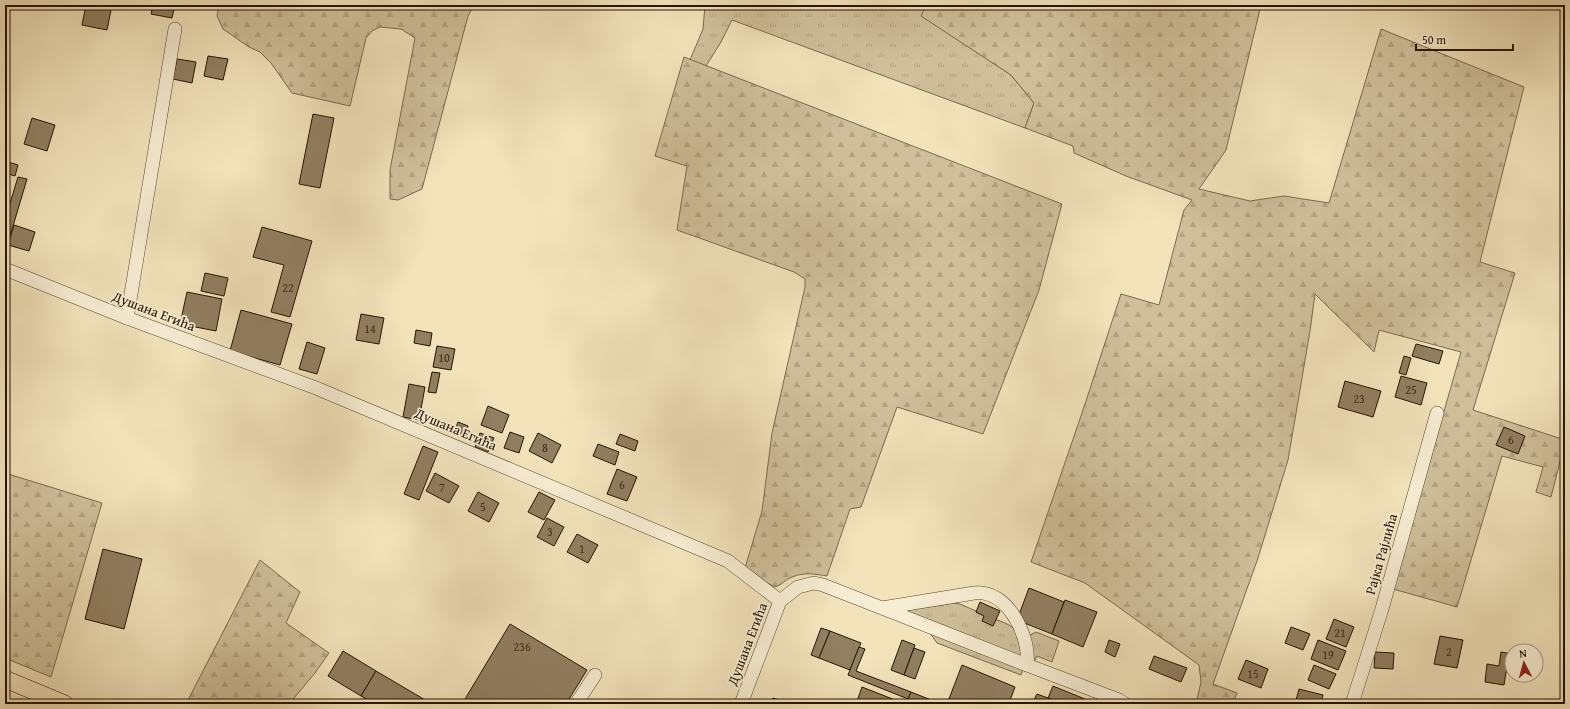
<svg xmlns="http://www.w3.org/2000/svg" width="1570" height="709" viewBox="0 0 1570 709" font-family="'Gentium Book Plus',serif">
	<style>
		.grass { fill: url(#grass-tufts); stroke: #7b6a4e }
		.forest { fill: url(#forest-firs); stroke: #7b6a4e }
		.building { fill: #917f61; stroke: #271300 }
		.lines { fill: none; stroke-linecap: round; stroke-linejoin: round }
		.minor-casing { stroke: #5a472f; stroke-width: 14 }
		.major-casing { stroke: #271300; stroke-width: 18 }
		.minor { stroke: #f7edd3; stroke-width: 13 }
		.major { stroke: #f2e3bb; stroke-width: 17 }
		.labels { text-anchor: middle; stroke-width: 3.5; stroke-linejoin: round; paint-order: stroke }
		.number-label { font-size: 12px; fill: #422e18 }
		.street-label { font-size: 14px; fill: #271300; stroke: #f7edd3 }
	</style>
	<defs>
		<pattern id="grass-tufts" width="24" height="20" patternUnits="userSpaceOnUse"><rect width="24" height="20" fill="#cfc09b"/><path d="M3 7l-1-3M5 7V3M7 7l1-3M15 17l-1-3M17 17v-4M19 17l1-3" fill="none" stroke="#b2a484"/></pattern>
		<pattern id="forest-firs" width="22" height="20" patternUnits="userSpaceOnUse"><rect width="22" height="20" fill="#cfc09b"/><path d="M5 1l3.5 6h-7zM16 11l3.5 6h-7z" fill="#b2a484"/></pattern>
	</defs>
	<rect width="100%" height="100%" fill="#f2e3bb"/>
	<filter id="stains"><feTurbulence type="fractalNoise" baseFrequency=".005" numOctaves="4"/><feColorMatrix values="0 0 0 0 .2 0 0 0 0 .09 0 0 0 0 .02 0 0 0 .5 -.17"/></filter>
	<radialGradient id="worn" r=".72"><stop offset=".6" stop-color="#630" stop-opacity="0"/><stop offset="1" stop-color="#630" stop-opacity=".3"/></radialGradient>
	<!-- grass -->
	<g class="grass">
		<polygon points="705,5 926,5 922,16 1011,75 1034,103 1025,128 732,20 721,42 706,66 690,60 703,29"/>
		<path d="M 954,603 L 960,604 L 976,611 L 976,612 C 985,617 1010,622 1015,630 C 1020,637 1020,649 1022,658 L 906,613 L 908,610 Z"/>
		<polygon points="1036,632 1059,641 1052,662 1037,656 1034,662 1032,661 1030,635"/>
		<polygon points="930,633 1024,666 1021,675 937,643"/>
	</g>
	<!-- forest -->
	<g class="forest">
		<polygon points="219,5 474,5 468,16 422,189 398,200 390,199 390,170 415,38 401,29 380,27 372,31 366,38 350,106 292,93 271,63 260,52 249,47 223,29 217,16"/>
		<polygon points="926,5 1261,5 1226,150 1199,189 1250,201 1284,196 1329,203 1381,29 1524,87 1480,262 1515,273 1473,410 1565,440 1565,442 1551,497 1536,492 1543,467 1502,456 1457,607 1393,589 1461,352 1379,330 1374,352 1315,294 1310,331 1288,460 1258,558 1213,684 1237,693 1233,704 1196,704 1201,682 1199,665 1085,583 1031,562 1084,407 1121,294 1159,305 1184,210 1192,200 1126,176 1074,153 1073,146 1025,128 1034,103 1011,75 921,16"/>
		<path d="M 684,57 L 1062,204 L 1039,290 L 983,434 L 897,407 L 861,507 L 850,509 L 827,576 C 815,574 804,572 792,577 C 786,579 782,585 775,587 L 767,583 L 745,568 L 762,511 L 772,433 L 805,287 L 805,279 L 794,272 L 677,230 L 687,166 L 655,156 Z"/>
		<polygon points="5,473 102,503 51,677 5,658"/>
		<polygon points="260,560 300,592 286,623 329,653 315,673 289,704 186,704"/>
	</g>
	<!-- building -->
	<g class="building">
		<polygon points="86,5 112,5 107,30 82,25"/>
		<polygon points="153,5 175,5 172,18 151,14"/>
		<polygon points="208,56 228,59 223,80 204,76"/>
		<polygon points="177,59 196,62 192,83 173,79"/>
		<polygon points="313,114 334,118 320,188 299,184"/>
		<polygon points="32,118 55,125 47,151 24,144"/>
		<polygon points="5,161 18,165 15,176 5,173"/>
		<polygon points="18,177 27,179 5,253 5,220"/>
		<polygon points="14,225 35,232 29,251 8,245"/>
		<polygon points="262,227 312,241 290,317 271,312 284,265 253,257"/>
		<polygon points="205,273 228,278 224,296 201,291"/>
		<polygon points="187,292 222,299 216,331 180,324"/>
		<polygon points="241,310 292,324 280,365 230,351"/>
		<polygon points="361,314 384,318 379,344 356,340"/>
		<polygon points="416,330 432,333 430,346 414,343"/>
		<polygon points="307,342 325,348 317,374 299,369"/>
		<polygon points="1416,344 1443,351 1439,364 1412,356"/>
		<polygon points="437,346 455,349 451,370 433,367"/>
		<polygon points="1404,356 1411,358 1406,375 1399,373"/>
		<polygon points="432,372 440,373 436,393 428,392"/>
		<polygon points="1401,376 1427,383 1421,405 1395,397"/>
		<polygon points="1345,381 1381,391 1373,417 1338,407"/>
		<polygon points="409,384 425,387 419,420 403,417"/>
		<polygon points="488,406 509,415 502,433 481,425"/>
		<polygon points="458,422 468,426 465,437 454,433"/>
		<polygon points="1504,427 1525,436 1518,454 1496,445"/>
		<polygon points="510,432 524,437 519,453 504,448"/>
		<polygon points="480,433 494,438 488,452 475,447"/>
		<polygon points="538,433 561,445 552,463 529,451"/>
		<polygon points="620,434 638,441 635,451 616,444"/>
		<polygon points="598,444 619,452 615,465 593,456"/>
		<polygon points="423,446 438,452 419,500 404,494"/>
		<polygon points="617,469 637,477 627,501 607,494"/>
		<polygon points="435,473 459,486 449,503 426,491"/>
		<polygon points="478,492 499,503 489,522 468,511"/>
		<polygon points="539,492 555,500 544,520 528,512"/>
		<polygon points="547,518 564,527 554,546 537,537"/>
		<polygon points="577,534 598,545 588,563 567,552"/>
		<polygon points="103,549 142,559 124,629 85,619"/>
		<polygon points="1029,588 1064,602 1052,634 1017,620"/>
		<polygon points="1065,600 1097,612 1083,647 1052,634"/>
		<polygon points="980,602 1000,611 993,626 982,621 984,616 976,612"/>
		<polygon points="1334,619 1354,627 1346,647 1326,639"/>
		<polygon points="510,624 587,670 566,704 462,704"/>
		<polygon points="1291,627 1310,634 1303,650 1285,643"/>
		<polygon points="821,628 830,631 819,658 811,655"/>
		<polygon points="830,631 861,643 850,670 819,658"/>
		<polygon points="1440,636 1463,640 1457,668 1434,664"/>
		<polygon points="902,640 915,645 904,675 891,670"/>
		<polygon points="1109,640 1120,644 1115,657 1105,652"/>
		<polygon points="1318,640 1346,651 1338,670 1311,659"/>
		<polygon points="859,647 865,649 856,671 911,692 908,699 848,675"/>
		<polygon points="914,648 925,652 915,679 904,675"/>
		<polygon points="343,651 376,671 361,696 328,676"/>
		<polygon points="1375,652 1394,653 1393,669 1374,668"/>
		<polygon points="1501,652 1512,654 1512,672 1506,672 1504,685 1485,682 1487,664 1499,666"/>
		<polygon points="1154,656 1187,668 1181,682 1149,669"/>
		<polygon points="1246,660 1268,669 1261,688 1238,679"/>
		<polygon points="962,665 1015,687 1009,703 1012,704 947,704"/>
		<polygon points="1314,665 1336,674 1329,689 1308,680"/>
		<polygon points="376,671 432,704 375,704 361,696"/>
		<polygon points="1053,686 1097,704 1062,704 1048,698"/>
		<polygon points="862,687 895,700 893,704 856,704"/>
		<polygon points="1299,689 1323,695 1321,704 1295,704"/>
		<polygon points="911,692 941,704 906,704"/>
		<polygon points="1037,694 1048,698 1062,704 1032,704"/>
		<polygon points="773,698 782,701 781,704 771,704"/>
	</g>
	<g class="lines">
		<defs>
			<g id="minor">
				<polyline points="5,7 5,5"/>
				<polyline points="5,269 127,318 316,388 728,561 780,601"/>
				<polyline points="127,318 175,29"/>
				<polyline points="1027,665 1119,700 1125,704"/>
				<polyline points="576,704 595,675"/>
				<path d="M 741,704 L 780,601 L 798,587 L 814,583 L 823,585 L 882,608 L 974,593 C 1007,588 1031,637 1027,665 L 882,608"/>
				<polyline points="1352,704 1382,609 1437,413"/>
			</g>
			<polyline id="major" points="5,679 65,704"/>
		</defs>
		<!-- minor casing -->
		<use href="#minor" class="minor-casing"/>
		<!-- major casing -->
		<use href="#major" class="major-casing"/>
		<!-- minor -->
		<use href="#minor" class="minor"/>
		<!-- major -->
		<use href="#major" class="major"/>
	</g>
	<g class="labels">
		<!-- number labels -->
		<g class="number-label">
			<text x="288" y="292">22</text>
			<text x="370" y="333">14</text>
			<text x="444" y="362">10</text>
			<text x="1411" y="394">25</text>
			<text x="1359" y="403">23</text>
			<text x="1511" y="444">6</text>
			<text x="545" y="452">8</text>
			<text x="622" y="489">6</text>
			<text x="442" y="492">7</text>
			<text x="483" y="511">5</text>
			<text x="550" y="536">3</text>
			<text x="582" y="553">1</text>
			<text x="1340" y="637">21</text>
			<text x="522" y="651">236</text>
			<text x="1449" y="656">2</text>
			<text x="1328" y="659">19</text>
			<text x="1253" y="678">15</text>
		</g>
		<!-- street labels -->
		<g class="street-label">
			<text transform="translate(154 311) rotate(21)" y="5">Душана Егића</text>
			<text transform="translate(456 429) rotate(23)" y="5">Душана Егића</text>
			<text transform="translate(1381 554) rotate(-74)" y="5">Рајка Рајлића</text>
			<text transform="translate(747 644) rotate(-69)" y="5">Душана Егића</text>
		</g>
	</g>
	<!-- margin -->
	<rect width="1570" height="709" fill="none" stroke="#f2e3bb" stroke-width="20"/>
	<rect x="6" y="6" width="1558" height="697" fill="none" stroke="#271300" stroke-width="2"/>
	<rect x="10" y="10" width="1550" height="689" fill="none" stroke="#271300"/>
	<!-- north arrow -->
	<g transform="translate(1524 663) rotate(354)"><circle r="19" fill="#f7edd3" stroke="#a4967f"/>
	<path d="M0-3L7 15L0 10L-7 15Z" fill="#8f2418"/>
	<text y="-6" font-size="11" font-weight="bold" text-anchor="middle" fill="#271300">N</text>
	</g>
	<!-- scale -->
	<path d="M1416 44v6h97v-6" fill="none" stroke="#271300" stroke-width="2"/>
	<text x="1422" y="44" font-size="12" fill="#271300" stroke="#f7edd3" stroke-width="3" paint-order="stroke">50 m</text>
	<rect width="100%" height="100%" filter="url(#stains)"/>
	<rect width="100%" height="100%" fill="url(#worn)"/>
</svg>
